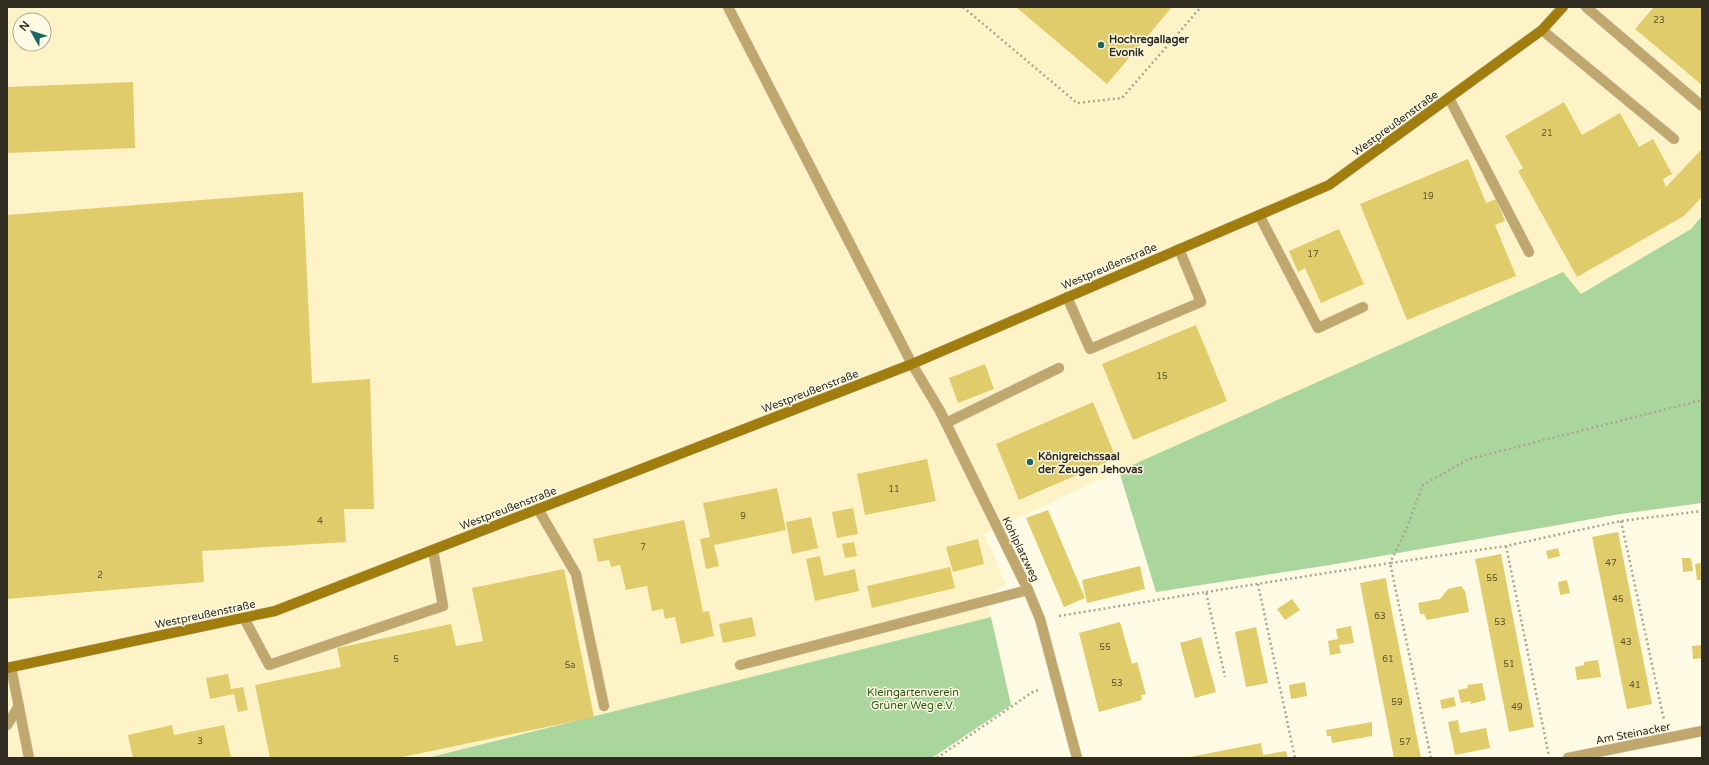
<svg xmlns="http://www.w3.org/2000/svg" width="1709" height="765" viewBox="0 0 1709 765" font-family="'Varela Round',sans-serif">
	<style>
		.built { fill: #fdf3c7; fill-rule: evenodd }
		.green { fill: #aad59d }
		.building { fill: #e1cc6c }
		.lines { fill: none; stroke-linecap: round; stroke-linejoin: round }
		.lane-casing { stroke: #d9d5c1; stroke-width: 11 }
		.street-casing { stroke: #d9d5c1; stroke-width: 11 }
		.secondary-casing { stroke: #d9d5c1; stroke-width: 11 }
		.path { stroke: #aaa693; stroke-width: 2.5; stroke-dasharray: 2 3; stroke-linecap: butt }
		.lane { stroke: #bfa76d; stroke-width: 10 }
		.street { stroke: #bfa76d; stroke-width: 10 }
		.secondary { stroke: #a17d0d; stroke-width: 10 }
		.poi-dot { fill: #1b6760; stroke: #fefae4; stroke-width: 1.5 }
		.labels { text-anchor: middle; stroke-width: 3; stroke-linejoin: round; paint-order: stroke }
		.number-label { font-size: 9px; fill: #5c5432 }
		.poi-label { font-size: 11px; font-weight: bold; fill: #302c1f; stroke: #fefae4; text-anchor: start }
		.street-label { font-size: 11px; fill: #302c1f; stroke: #fefae4 }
		.park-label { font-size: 11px; fill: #275c11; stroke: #fefae4 }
	</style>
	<rect width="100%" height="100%" fill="#fefae4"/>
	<!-- built -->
	<path class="built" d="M 7,7 L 1702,7 L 1702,216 L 1691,229 L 1580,294 L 1563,272 L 1119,471 L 984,534 L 1006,585 L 987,596 L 991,617 L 427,758 L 7,758 ZM 20,20 L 44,20 L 44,44 L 20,44 Z"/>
	<!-- green -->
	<g class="green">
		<polygon points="1702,216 1702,503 1620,514 1330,565 1156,592 1119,471 1563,272 1581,294 1691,229"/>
		<polygon points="991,617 1011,705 932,758 427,758"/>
	</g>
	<!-- building -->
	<g class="building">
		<polygon points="1016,7 1172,7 1107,84"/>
		<polygon points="1654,7 1702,7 1702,85 1635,29"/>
		<polygon points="133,82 135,148 7,153 7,87"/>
		<polygon points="1564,102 1582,135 1620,113 1639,147 1653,139 1672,174 1663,179 1666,187 1701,150 1702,151 1702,197 1684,216 1577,277 1518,171 1523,168 1505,136"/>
		<polygon points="1468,159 1486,203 1496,199 1505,221 1495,225 1516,276 1407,320 1360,204"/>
		<polygon points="303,192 312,383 370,379 374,509 344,509 346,542 202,551 204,582 7,599 7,215"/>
		<polygon points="1339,229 1364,284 1321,303 1305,268 1298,272 1289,251"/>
		<polygon points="1196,325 1227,401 1133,440 1102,364"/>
		<polygon points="985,364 994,389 958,403 949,378"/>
		<polygon points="1093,402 1116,458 1019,500 996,444"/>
		<polygon points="927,459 936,501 865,515 857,474"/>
		<polygon points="777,488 786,530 714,545 719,566 706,569 700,539 710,537 703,503"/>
		<polygon points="853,508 858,534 837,538 832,512"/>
		<polygon points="1048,510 1085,598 1064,607 1026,518"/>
		<polygon points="811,517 818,548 792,554 786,522"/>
		<polygon points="684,520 703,612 709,611 714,636 681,644 675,617 665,619 663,609 652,611 647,586 626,590 620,565 611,567 609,560 598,562 593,539"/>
		<polygon points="1618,532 1652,704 1627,709 1592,537"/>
		<polygon points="978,539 984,564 953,572 946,547"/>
		<polygon points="854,542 857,556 845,558 842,544"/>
		<polygon points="1558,548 1560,556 1548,559 1546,551"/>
		<polygon points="1501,554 1534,727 1509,732 1475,559"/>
		<polygon points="820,556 824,576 855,569 859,591 815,601 806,559"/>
		<polygon points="1682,558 1691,558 1693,571 1683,572"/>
		<polygon points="1702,563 1702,580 1697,580 1695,564"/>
		<polygon points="1140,566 1145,589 1087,603 1082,580"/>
		<polygon points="950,567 955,588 872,608 867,586"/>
		<polygon points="564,569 594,717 398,758 270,758 255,685 341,667 337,648 451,624 456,646 483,641 472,588"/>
		<polygon points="1386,578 1388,592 1421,758 1394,758 1371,640 1360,583"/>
		<polygon points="1567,580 1570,593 1560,595 1558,582"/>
		<polygon points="1461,586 1465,591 1469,612 1427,620 1424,614 1420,614 1418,603 1440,599 1448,589"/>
		<polygon points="1292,599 1300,610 1285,620 1277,609"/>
		<polygon points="752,617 756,636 723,643 719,624"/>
		<polygon points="1120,622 1132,664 1137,662 1146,694 1141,695 1142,700 1099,712 1079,633"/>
		<polygon points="1351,626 1354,643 1339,645 1341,653 1330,655 1328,641 1338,639 1336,629"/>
		<polygon points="1256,627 1268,683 1246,687 1235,632"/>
		<polygon points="1201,637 1216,692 1195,698 1180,643"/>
		<polygon points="1702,645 1702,658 1693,659 1692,646"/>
		<polygon points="1598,660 1601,677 1577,680 1575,667 1584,665 1584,662"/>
		<polygon points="228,674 231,689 243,687 248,710 238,712 234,694 210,699 206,678"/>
		<polygon points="1305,682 1307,696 1291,699 1289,685"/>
		<polygon points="1482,683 1486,700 1471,704 1470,701 1461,703 1458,690 1468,688 1467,685"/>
		<polygon points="1454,697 1456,706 1442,709 1440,700"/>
		<polygon points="1458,720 1460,733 1486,728 1490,748 1455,755 1448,722"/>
		<polygon points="1372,722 1372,736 1332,743 1331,736 1327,736 1326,730"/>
		<polygon points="172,725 174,735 224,725 231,758 133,758 128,735"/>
		<polygon points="1261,743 1263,755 1286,751 1288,758 1185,758"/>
	</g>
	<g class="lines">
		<defs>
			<g id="lane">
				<polyline points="728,7 912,364"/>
				<polyline points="1586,7 1702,106"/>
				<polyline points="1542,30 1674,139"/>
				<polyline points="1449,98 1529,252"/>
				<polyline points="1259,215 1318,328 1363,307"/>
				<polyline points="1067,297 1090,349 1201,302 1179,249"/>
				<polyline points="946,423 1059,368"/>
				<polyline points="538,509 576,574 604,706"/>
				<polyline points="244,618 269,665 443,606 433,550"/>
				<polyline points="740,665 1028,590"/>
				<polyline points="11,667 29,758"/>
				<polyline points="7,725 19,706"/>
			</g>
			<g id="street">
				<polyline points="912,364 940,411 1028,590 1040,619 1077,758"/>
				<polyline points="1568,758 1702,731"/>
			</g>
			<polyline id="secondary" points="7,668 275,611 912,364 1329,185 1542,30 1563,7"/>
		</defs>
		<!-- lane casing -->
		<use href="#lane" class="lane-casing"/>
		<!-- street casing -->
		<use href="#street" class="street-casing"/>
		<!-- secondary casing -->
		<use href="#secondary" class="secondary-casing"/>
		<!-- path -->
		<g class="path">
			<polyline points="963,7 1077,103 1122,98 1201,7"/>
			<polyline points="1621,521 1664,720"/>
			<polyline points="1506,546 1549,756"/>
			<polyline points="1258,584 1295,758"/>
			<polyline points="1206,592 1390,563 1406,530 1423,485 1469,459 1702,400"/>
			<polyline points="1059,616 1206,592 1225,677"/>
			<polyline points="937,758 1034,691 1040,690"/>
			<polyline points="1431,758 1390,563 1506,546 1621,521 1702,511"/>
		</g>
		<!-- lane -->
		<use href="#lane" class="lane"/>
		<!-- street -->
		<use href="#street" class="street"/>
		<!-- secondary -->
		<use href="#secondary" class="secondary"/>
	</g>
	<!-- markers -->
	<g class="poi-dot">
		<circle cx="1101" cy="45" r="4"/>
		<circle cx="1030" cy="462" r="4"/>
	</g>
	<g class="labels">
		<!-- number labels -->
		<g class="number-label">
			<text x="1659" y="23">23</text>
			<text x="1547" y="136">21</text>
			<text x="1428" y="199">19</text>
			<text x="1313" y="257">17</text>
			<text x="1162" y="379">15</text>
			<text x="894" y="492">11</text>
			<text x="743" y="519">9</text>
			<text x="320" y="524">4</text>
			<text x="643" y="550">7</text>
			<text x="1611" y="566">47</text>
			<text x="100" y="578">2</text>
			<text x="1492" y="581">55</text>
			<text x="1618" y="602">45</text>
			<text x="1380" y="619">63</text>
			<text x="1500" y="625">53</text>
			<text x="1626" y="645">43</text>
			<text x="1105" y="650">55</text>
			<text x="396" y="662">5</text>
			<text x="1388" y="662">61</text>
			<text x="1509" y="667">51</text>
			<text x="570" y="668">5a</text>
			<text x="1117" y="686">53</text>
			<text x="1635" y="688">41</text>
			<text x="1397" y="705">59</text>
			<text x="1517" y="710">49</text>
			<text x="200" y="744">3</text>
			<text x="1405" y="745">57</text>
		</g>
		<!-- poi labels -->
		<g class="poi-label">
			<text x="1109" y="43">Hochregallager<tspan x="1109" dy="13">Evonik</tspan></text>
			<text x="1038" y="460">Königreichssaal<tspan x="1038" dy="13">der Zeugen Jehovas</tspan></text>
		</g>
		<!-- street labels -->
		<g class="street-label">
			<text transform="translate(1395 123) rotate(-36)" y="4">Westpreußenstraße</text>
			<text transform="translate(1109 266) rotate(-23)" y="4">Westpreußenstraße</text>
			<text transform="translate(810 391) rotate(-21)" y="4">Westpreußenstraße</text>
			<text transform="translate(508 508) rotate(-21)" y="4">Westpreußenstraße</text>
			<text transform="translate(1021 549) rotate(64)" y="4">Kohlplatzweg</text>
			<text transform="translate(205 614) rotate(-12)" y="4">Westpreußenstraße</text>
			<text transform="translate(1633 733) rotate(-11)" y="4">Am Steinacker</text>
		</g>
		<!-- park labels -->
		<g class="park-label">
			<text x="913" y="696">Kleingartenverein<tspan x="913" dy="13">Grüner Weg e.V.</tspan></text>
		</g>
	</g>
	<!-- border -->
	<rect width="1709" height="765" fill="none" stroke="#302c1f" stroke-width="16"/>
	<!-- north arrow -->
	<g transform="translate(32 32) rotate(309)"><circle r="19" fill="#fefae4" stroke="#aca895"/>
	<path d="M0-3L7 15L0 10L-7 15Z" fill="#1b6760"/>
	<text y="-6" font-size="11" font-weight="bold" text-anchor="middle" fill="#302c1f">N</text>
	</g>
</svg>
